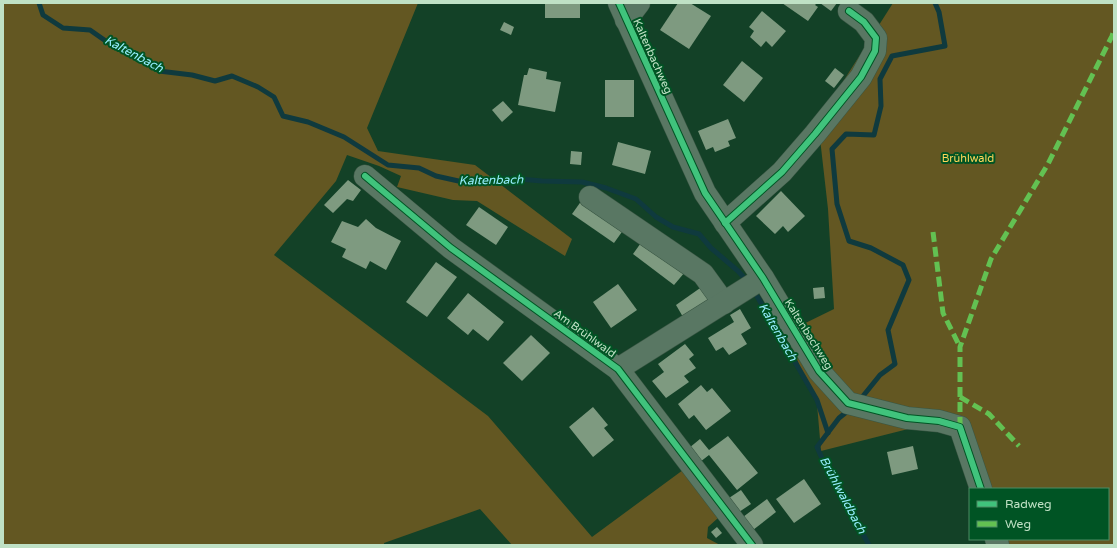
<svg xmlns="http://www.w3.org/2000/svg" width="1117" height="548" viewBox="0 0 1117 548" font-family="'Varela Round',sans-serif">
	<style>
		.green { fill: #635722 }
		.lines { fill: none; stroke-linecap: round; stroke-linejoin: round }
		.stream { stroke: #0f3a3e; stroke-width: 5 }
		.building { fill: #7e9a80 }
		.minor-casing { stroke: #395643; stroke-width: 23 }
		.minor { stroke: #597763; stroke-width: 22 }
		.quiet { stroke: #63c152; stroke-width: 5; stroke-dasharray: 10 5; stroke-linecap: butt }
		.cycleway-casing { stroke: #005424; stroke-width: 8 }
		.cycleway { stroke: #40c37c; stroke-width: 6 }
		.labels { text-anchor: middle; stroke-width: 4; stroke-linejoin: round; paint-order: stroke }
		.street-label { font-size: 11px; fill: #bfe1c5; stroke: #005424 }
		.park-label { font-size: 11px; fill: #ffd65b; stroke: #005424 }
		.water-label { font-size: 12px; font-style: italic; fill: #96eefe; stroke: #005424 }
	</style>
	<rect width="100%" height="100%" fill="#134127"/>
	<!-- green -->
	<g class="green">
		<polygon points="3,3 418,3 367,128 378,151 475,165 572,239 565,256 477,201 453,200 397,187 401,176 379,166 347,155 336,181 274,255 488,416 592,537 683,470 718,518 708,527 707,538 720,545 512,545 480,509 384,543 384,545 3,545"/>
		<polygon points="893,3 1114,3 1114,545 1009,545 1007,539 1108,539 1108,489 990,489 969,430 924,425 821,451 817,404 785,333 834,309 828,209 818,121"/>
	</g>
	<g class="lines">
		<!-- stream -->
		<g class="stream">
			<polyline points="39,3 43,15 63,28 90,30 110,44 136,56 159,71 192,75 215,81 232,76 258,87 274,97 283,116 308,122 344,137 388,165 419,168 436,176 463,182 508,178 542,181 582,182 606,188 636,199 656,217 673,227 699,234 711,248 738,271 747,281"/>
			<polyline points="754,291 817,400 828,433"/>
			<polyline points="859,401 880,375 895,364 888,330 909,280 903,265 871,248 849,241 837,204 832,149 846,134 874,135 881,106 880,79 892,56 945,46 939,12 935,3"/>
			<polyline points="849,410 839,418 817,447 825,465 869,545"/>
		</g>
	</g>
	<!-- building -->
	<g class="building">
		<rect x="545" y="3" width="35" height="15"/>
		<polygon points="678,3 690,3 711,16 689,49 660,30"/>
		<polygon points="782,3 817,3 815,5 818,7 808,21"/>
		<polygon points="820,3 837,3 831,11"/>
		<polygon points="762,11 786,31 772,47 766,41 761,47 750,37 754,31 749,27"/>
		<polygon points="504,22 514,27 511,35 500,30"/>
		<polygon points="742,61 763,78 744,102 723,85"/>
		<polygon points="529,68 547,72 546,79 561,82 555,112 518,105 524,75 527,75"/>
		<polygon points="835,68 844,75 834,88 825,81"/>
		<rect x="605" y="80" width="29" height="37"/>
		<polygon points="503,101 513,112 502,122 492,110"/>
		<polygon points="728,119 736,138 728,141 730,146 715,152 713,147 706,150 698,131"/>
		<polygon points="618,142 651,151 645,174 612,165"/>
		<polygon points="571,151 582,152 581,165 570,164"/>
		<polygon points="348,180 361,190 353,201 347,199 333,213 324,205"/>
		<polygon points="781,191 805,216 788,232 783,226 775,234 756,216"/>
		<polygon points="582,200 624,229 614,243 572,214"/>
		<polygon points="479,207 508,227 496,245 466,225"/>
		<polygon points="366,219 376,228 401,241 386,270 370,261 366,269 342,257 346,249 331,242 342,221 358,227"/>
		<polygon points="643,240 685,272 674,285 633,254"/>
		<polygon points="436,262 457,277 427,317 406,302"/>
		<polygon points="618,284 637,310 611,328 593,302"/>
		<polygon points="703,286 711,298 683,317 676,305"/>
		<polygon points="824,287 825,298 814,299 813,288"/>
		<polygon points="468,293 504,322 488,341 473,329 468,335 447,318"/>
		<polygon points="740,309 751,328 741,334 747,344 729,355 723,347 716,351 708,338 734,322 730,315"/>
		<polygon points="531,335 550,353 522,381 503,363"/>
		<polygon points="685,344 694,355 689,359 696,368 684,376 689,382 666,398 652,381 664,372 658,364"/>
		<polygon points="701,385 707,392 712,388 731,411 706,430 694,415 689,419 678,404"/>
		<polygon points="593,407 608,425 604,428 614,440 593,457 569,427"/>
		<polygon points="728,436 758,473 737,490 709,455 700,462 689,448 700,439 709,450"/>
		<polygon points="913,446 918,469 892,475 887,452"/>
		<polygon points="804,479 821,504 794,523 776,499"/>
		<polygon points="741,490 751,504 739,512 729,498"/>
		<polygon points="767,499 776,512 753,530 743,517"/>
		<polygon points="717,527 722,533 716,538 711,532"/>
	</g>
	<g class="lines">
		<defs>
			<g id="minor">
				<polyline points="619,3 705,193 763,278 819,371 848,403 907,418 939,421 960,427 981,489"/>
				<polyline points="626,20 639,3"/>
				<polyline points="365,176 451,248 618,369 752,545"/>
				<polyline points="590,197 703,274 724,303"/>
				<polyline points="725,223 782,172 815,134 861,77 875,51 876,38 864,22 849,11"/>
				<polyline points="618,369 763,278"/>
				<polyline points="996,539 998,545"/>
			</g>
		</defs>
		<!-- minor casing -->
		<use href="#minor" class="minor-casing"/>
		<!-- minor -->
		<use href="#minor" class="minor"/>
		<!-- quiet -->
		<g class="quiet">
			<polyline points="933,232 943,313 960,347"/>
			<polyline points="960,397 989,414 1019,446"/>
			<polyline points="960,427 960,347 991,259 1048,164 1112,36 1114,30"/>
		</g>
		<defs>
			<g id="cycleway">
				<polyline points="619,3 705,193 763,278 819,371 848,403 907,418 939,421 960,427 981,489"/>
				<polyline points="365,176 451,248 618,369 752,545"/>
				<polyline points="725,223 782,172 815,134 861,77 875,51 876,38 864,22 849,11"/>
			</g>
		</defs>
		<!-- cycleway casing -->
		<use href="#cycleway" class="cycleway-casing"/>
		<!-- cycleway -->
		<use href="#cycleway" class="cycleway"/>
	</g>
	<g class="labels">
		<!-- street labels -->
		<g class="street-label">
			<text transform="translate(653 56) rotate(66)" y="4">Kaltenbachweg</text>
			<text transform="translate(585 333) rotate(36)" y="4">Am Brühlwald</text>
			<text transform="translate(809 334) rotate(58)" y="4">Kaltenbachweg</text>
		</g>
		<!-- park labels -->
		<g class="park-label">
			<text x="968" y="162">Brühlwald</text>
		</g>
		<!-- water labels -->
		<g class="water-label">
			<text transform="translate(134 54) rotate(28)" y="4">Kaltenbach</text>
			<text transform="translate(491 180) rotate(-1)" y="4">Kaltenbach</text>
			<text transform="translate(778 332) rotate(60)" y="4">Kaltenbach</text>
			<text transform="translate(843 495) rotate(62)" y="4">Brühlwaldbach</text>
		</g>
	</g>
	<!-- border -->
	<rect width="1117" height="548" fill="none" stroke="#bfe1c5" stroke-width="8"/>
	<!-- legend -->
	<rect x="969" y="488" width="140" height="52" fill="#005424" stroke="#4c8c64"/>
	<rect x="977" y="501" width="20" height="6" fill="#40c37c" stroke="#4c8c64"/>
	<text x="1005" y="508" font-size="12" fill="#bfe1c5">Radweg</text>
	<rect x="977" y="521" width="20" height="6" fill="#63c152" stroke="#4c8c64"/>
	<text x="1005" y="528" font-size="12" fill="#bfe1c5">Weg</text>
</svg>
